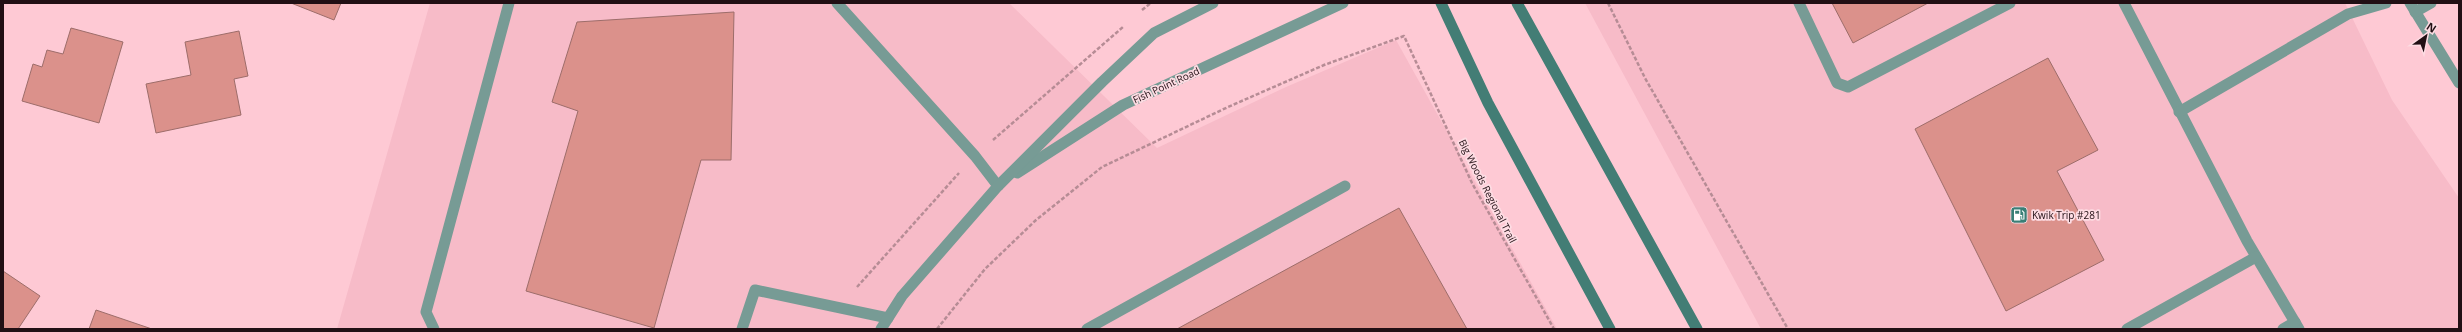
<svg xmlns="http://www.w3.org/2000/svg" width="2462" height="332" viewBox="0 0 2462 332" font-family="'Open Sans',sans-serif">
	<style>
		.built { fill: #f7bbc8 }
		.building { fill: #db918b; stroke: #9d6d6a }
		.lines { fill: none; stroke-linecap: round; stroke-linejoin: round }
		.path { stroke: #b68c95; stroke-width: 2.5; stroke-dasharray: 4 2; stroke-linecap: butt }
		.service { stroke: #779b95; stroke-width: 11 }
		.minor { stroke: #779b95; stroke-width: 11 }
		.secondary { stroke: #437d75; stroke-width: 11 }
		.labels { text-anchor: middle; stroke-width: 3.5; stroke-linejoin: round; paint-order: stroke }
		.street-label { font-size: 10px; fill: #210f14; stroke: #fddce3 }
		.poi-label { font-size: 10px; fill: #210f14; stroke: #fddce3; text-anchor: start }
	</style>
	<rect width="100%" height="100%" fill="#fec9d4"/>
	<!-- built -->
	<g class="built">
		<polygon points="430,3 1009,3 1157,148 1286,87 1396,40 1557,329 337,329"/>
		<polygon points="1585,3 2345,3 2392,100 2459,198 2459,329 1761,329"/>
	</g>
	<!-- building -->
	<g class="building">
		<polygon points="291,3 341,3 334,20"/>
		<polygon points="1832,3 1928,3 1853,43"/>
		<polygon points="734,12 731,160 701,160 654,328 526,291 578,111 552,102 577,22"/>
		<polygon points="71,28 123,42 99,123 22,101 33,64 42,67 47,50 63,54"/>
		<polygon points="239,31 248,76 234,79 241,115 156,133 146,84 191,75 185,42"/>
		<polygon points="2048,58 2098,150 2057,171 2104,260 2006,311 1915,129"/>
		<polygon points="1399,208 1467,329 1177,329"/>
		<polygon points="3,271 40,296 18,329 3,329"/>
		<polygon points="96,310 152,329 89,329"/>
	</g>
	<g class="lines">
		<!-- path -->
		<g class="path">
			<polyline points="1608,3 1645,78 1788,329"/>
			<polyline points="1142,10 1151,3"/>
			<polyline points="993,140 1123,27"/>
			<polyline points="857,287 959,173"/>
			<polyline points="937,329 985,269 1036,220 1102,167 1228,107 1324,65 1404,36 1472,183 1554,329"/>
		</g>
		<!-- service -->
		<g class="service">
			<polyline points="837,3 975,156 998,186"/>
			<polyline points="1799,3 1837,83 1848,87 2010,3"/>
			<polyline points="2124,3 2247,241 2299,329"/>
			<polyline points="2179,112 2348,14 2386,3"/>
			<polyline points="434,329 426,312 509,3"/>
			<polyline points="742,329 755,290 888,318"/>
			<polyline points="1087,329 1345,186"/>
			<polyline points="2127,329 2256,257"/>
			<polyline points="2283,329 2295,322"/>
		</g>
		<!-- minor -->
		<g class="minor">
			<polyline points="2410,3 2459,83"/>
			<polyline points="2415,12 2431,3"/>
			<polyline points="1017,173 1123,105 1343,3"/>
			<polyline points="881,329 902,296 998,186 1102,82 1154,33 1213,3"/>
		</g>
		<!-- secondary -->
		<g class="secondary">
			<polyline points="1441,3 1488,103 1610,329"/>
			<polyline points="1517,3 1697,329"/>
		</g>
	</g>
	<!-- icons -->
	<defs>
		<symbol id="fuel-square" viewBox="-11 -11 22 22"><rect x="-9" y="-9" width="18" height="18" rx="4" fill="#397f76" stroke="#fddce3"/><path d="M-5.5-6h7V0h2V4h1.3V-2.5L3-4.5l.8-.8L6-3V5H2.5V1h-1V6h-7ZM-4.2-4.7v3.2H.2V-4.7Z" fill="#fff"/></symbol>
	</defs>
	<g fill-rule="evenodd">
		<use href="#fuel-square" x="2009" y="205" width="20" height="20"/>
	</g>
	<g class="labels">
		<!-- street labels -->
		<g class="street-label">
			<text transform="translate(1166 85) rotate(-25)" y="4">Fish Point Road</text>
			<text transform="translate(1488 191) rotate(63)" y="4">Big Woods Regional Trail</text>
		</g>
		<!-- poi labels -->
		<g class="poi-label">
			<text x="2032" y="219">Kwik Trip #281</text>
		</g>
	</g>
	<!-- border -->
	<rect width="2462" height="332" fill="none" stroke="#210f14" stroke-width="8"/>
	<!-- north arrow -->
	<g transform="translate(2426 36) rotate(33)" stroke="#fddce3" stroke-width="3" paint-order="stroke">
	<path d="M0-3L7 15L0 10L-7 15Z" fill="#210f14"/>
	<text y="-6" font-size="11" font-weight="bold" text-anchor="middle" fill="#210f14">N</text>
	</g>
</svg>
